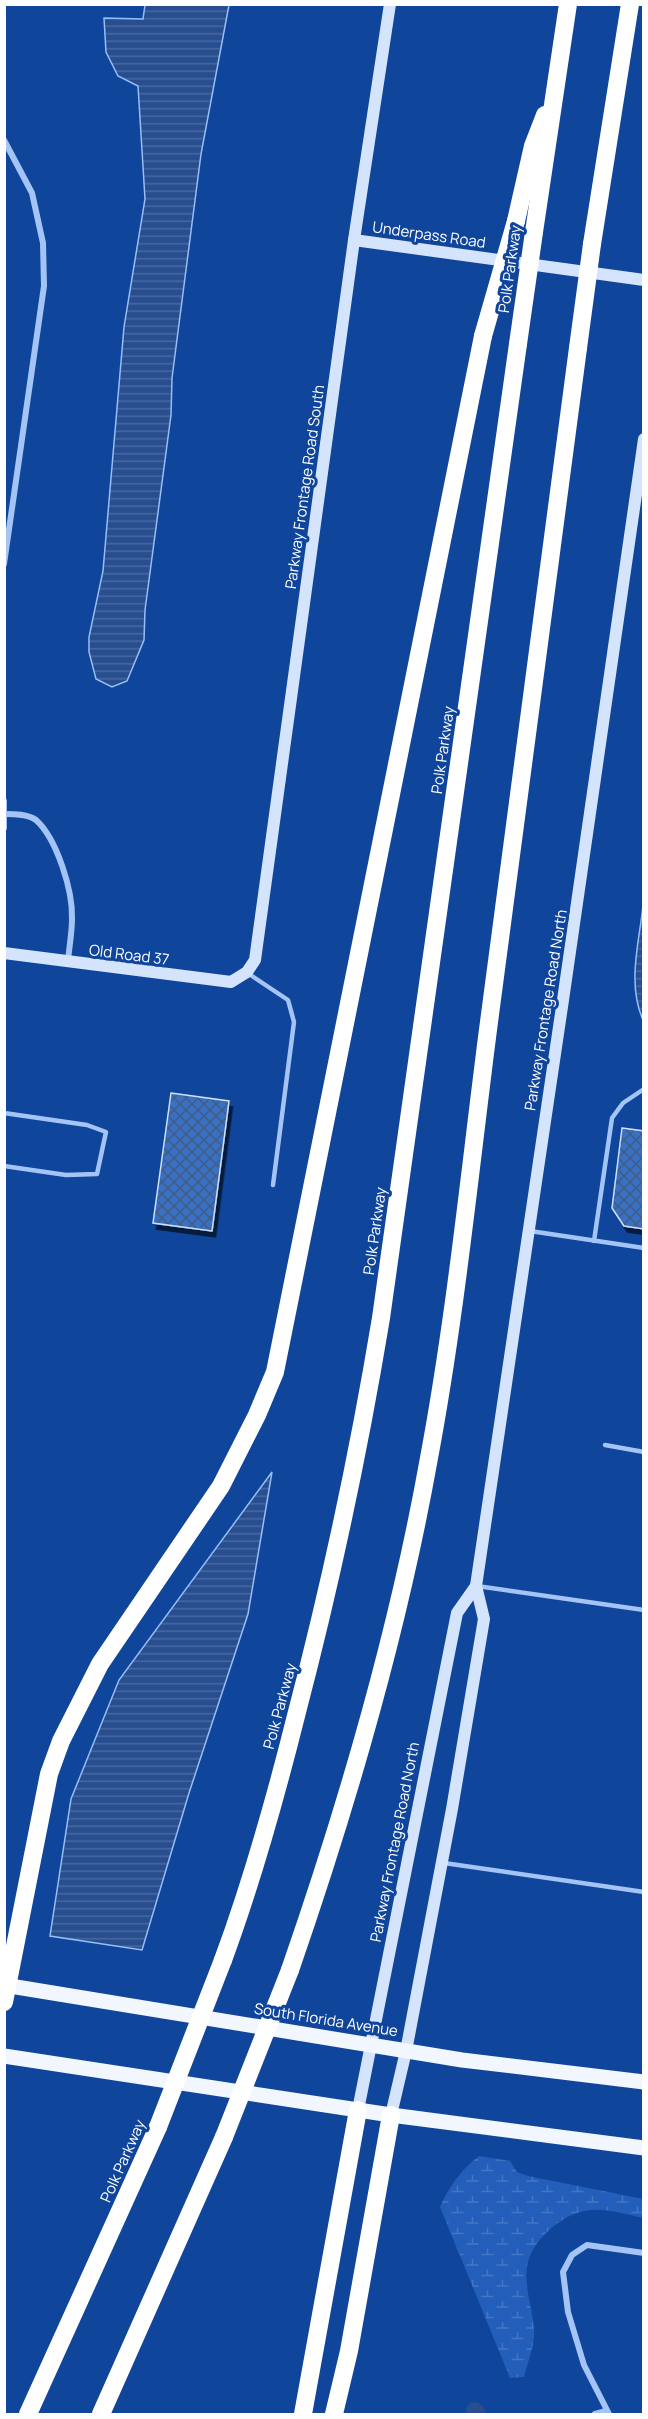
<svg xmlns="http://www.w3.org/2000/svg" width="648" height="2419" viewBox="0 0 648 2419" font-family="Manrope,sans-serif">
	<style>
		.wetland { fill: url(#wetland-marsh) }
		.water { fill: url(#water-rules); stroke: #96bef8; stroke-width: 1.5 }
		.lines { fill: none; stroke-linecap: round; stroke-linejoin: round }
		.canal { stroke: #284e90; stroke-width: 18 }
		.building { fill: url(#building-cross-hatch); stroke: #cde0fe; stroke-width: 1.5; filter: url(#shadow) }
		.lane { stroke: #a4c4f5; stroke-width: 4.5 }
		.street { stroke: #a4c4f5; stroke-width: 6 }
		.secondary { stroke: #d5e4fd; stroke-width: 12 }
		.primary { stroke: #f2f6ff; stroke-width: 15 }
		.highway { stroke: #fff; stroke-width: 18 }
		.highway-bridge { stroke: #fff; stroke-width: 18 }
		.labels { text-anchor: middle; stroke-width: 6; stroke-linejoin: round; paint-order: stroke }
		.street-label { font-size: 15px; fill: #fff; stroke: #10459c }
	</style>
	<defs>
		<pattern id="wetland-marsh" width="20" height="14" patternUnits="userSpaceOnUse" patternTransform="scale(1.5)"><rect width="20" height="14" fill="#235eba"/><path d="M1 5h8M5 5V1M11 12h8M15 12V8" fill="none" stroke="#4476c4"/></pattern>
		<pattern id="water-rules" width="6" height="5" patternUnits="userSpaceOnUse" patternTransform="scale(1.5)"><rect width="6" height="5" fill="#284e90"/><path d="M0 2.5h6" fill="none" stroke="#4869a1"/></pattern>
		<pattern id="building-cross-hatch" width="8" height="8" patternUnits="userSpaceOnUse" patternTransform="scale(1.5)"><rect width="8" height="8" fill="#396fc3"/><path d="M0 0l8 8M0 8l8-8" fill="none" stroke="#435c82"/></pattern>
		<filter id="shadow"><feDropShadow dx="3.5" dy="6" stdDeviation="0" flood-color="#0009"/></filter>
	</defs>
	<rect width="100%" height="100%" fill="#10459c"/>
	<!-- wetland -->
	<path class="wetland" d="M 479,2156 L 510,2161 L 517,2172 L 528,2176 L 643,2199 L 643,2218 C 625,2214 603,2207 584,2211 C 562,2215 533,2240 528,2262 C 522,2287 535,2312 534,2336 C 533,2350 527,2364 524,2377 L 510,2378 L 440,2207 C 450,2185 460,2171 479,2156 Z"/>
	<!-- water -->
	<g class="water">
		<polygon points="145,5 229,5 201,154 172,378 171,415 145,610 144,640 127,681 112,687 96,679 89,652 89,637 103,571 124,327 145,199 138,86 118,76 106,52 104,18 143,19"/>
		<path d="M 643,906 L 643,1020 C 627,984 639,943 643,906 Z"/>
		<polygon points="272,1472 248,1614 189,1793 142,1950 50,1936 71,1799 119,1680"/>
	</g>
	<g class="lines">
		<!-- canal -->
		<polyline class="canal" points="475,2411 477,2414"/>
	</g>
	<!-- building -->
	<g class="building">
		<polygon points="171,1093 229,1101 212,1231 153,1223"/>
		<polygon points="622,1128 644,1131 644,1229 624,1226 612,1208"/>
	</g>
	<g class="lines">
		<!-- lane -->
		<g class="lane">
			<polyline points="249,974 288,1000 294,1022 273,1185"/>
			<polyline points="4,1113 87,1125 106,1132 97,1174 66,1175 4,1166"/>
			<polyline points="530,1231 644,1248"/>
			<polyline points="594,1241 612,1118 623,1103 644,1089"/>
			<polyline points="605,1445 644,1452"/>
			<polyline points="477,1586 644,1610"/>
			<polyline points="444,1863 644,1892"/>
		</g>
		<!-- street -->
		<g class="street">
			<polyline points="4,140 32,193 43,243 44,286 4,564"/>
			<polyline points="4,801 4,828"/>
			<path d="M 4,814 C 14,814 28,814 36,820 C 57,839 73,891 72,919 C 72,933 69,948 68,961"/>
			<polyline points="595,2414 606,2411"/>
			<polyline points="609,2414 584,2365 568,2312 563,2272 572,2255 587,2245 644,2253"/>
		</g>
		<!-- secondary -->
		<g class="secondary">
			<polyline points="354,240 644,280"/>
			<polyline points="4,953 231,982 247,972 255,960 354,240 390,4"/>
			<polyline points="358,2110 457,1613 476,1586"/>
			<polyline points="391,2115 406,2051 452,1809 484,1619 476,1586 563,1000 644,439"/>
		</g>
		<!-- primary -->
		<g class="primary">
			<polyline points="4,1985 462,2060 644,2082"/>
			<polyline points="4,2056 391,2115 644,2148"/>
		</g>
		<!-- highway -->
		<g class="highway">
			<polyline points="516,221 533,146 545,115"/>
			<polyline points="534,232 568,4"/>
			<polyline points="592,244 630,4"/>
			<path d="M 223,1960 C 253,1879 276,1796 297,1712 C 331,1582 359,1451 381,1318 L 518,344"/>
			<path d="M 290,1970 C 348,1803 398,1632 429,1458 C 456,1314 470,1168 489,1022 C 519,798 548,573 578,348"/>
			<polyline points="4,2002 49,1774 61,1741 100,1664 221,1486 257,1415 275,1372 483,336"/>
			<polyline points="28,2414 158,2127"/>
			<polyline points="101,2414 224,2137"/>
			<polyline points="303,2414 358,2110"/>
			<polyline points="334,2414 349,2351 391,2115"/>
		</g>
		<!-- highway-bridge -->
		<g class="highway-bridge">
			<polyline points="483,336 516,221"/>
			<polyline points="518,344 534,232"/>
			<polyline points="578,348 592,244"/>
			<polyline points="158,2127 223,1960"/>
			<polyline points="224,2137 290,1970"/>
		</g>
	</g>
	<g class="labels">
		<!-- street labels -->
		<g class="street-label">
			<text transform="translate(429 235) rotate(8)" y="5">Underpass Road</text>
			<text transform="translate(510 269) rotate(-82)" y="5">Polk Parkway</text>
			<text transform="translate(305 487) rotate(-82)" y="5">Parkway Frontage Road South</text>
			<text transform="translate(443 750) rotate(-82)" y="5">Polk Parkway</text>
			<text transform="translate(129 955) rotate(7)" y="5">Old Road 37</text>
			<text transform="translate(546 1010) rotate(-81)" y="5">Parkway Frontage Road North</text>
			<text transform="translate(375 1231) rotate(-82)" y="5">Polk Parkway</text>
			<text transform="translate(280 1706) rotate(-75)" y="5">Polk Parkway</text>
			<text transform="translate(395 1842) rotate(-79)" y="5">Parkway Frontage Road North</text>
			<text transform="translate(326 2020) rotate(9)" y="5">South Florida Avenue</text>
			<text transform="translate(123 2161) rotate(-66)" y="5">Polk Parkway</text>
		</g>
	</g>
	<!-- border -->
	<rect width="648" height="2419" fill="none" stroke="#ffffff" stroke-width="12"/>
</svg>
